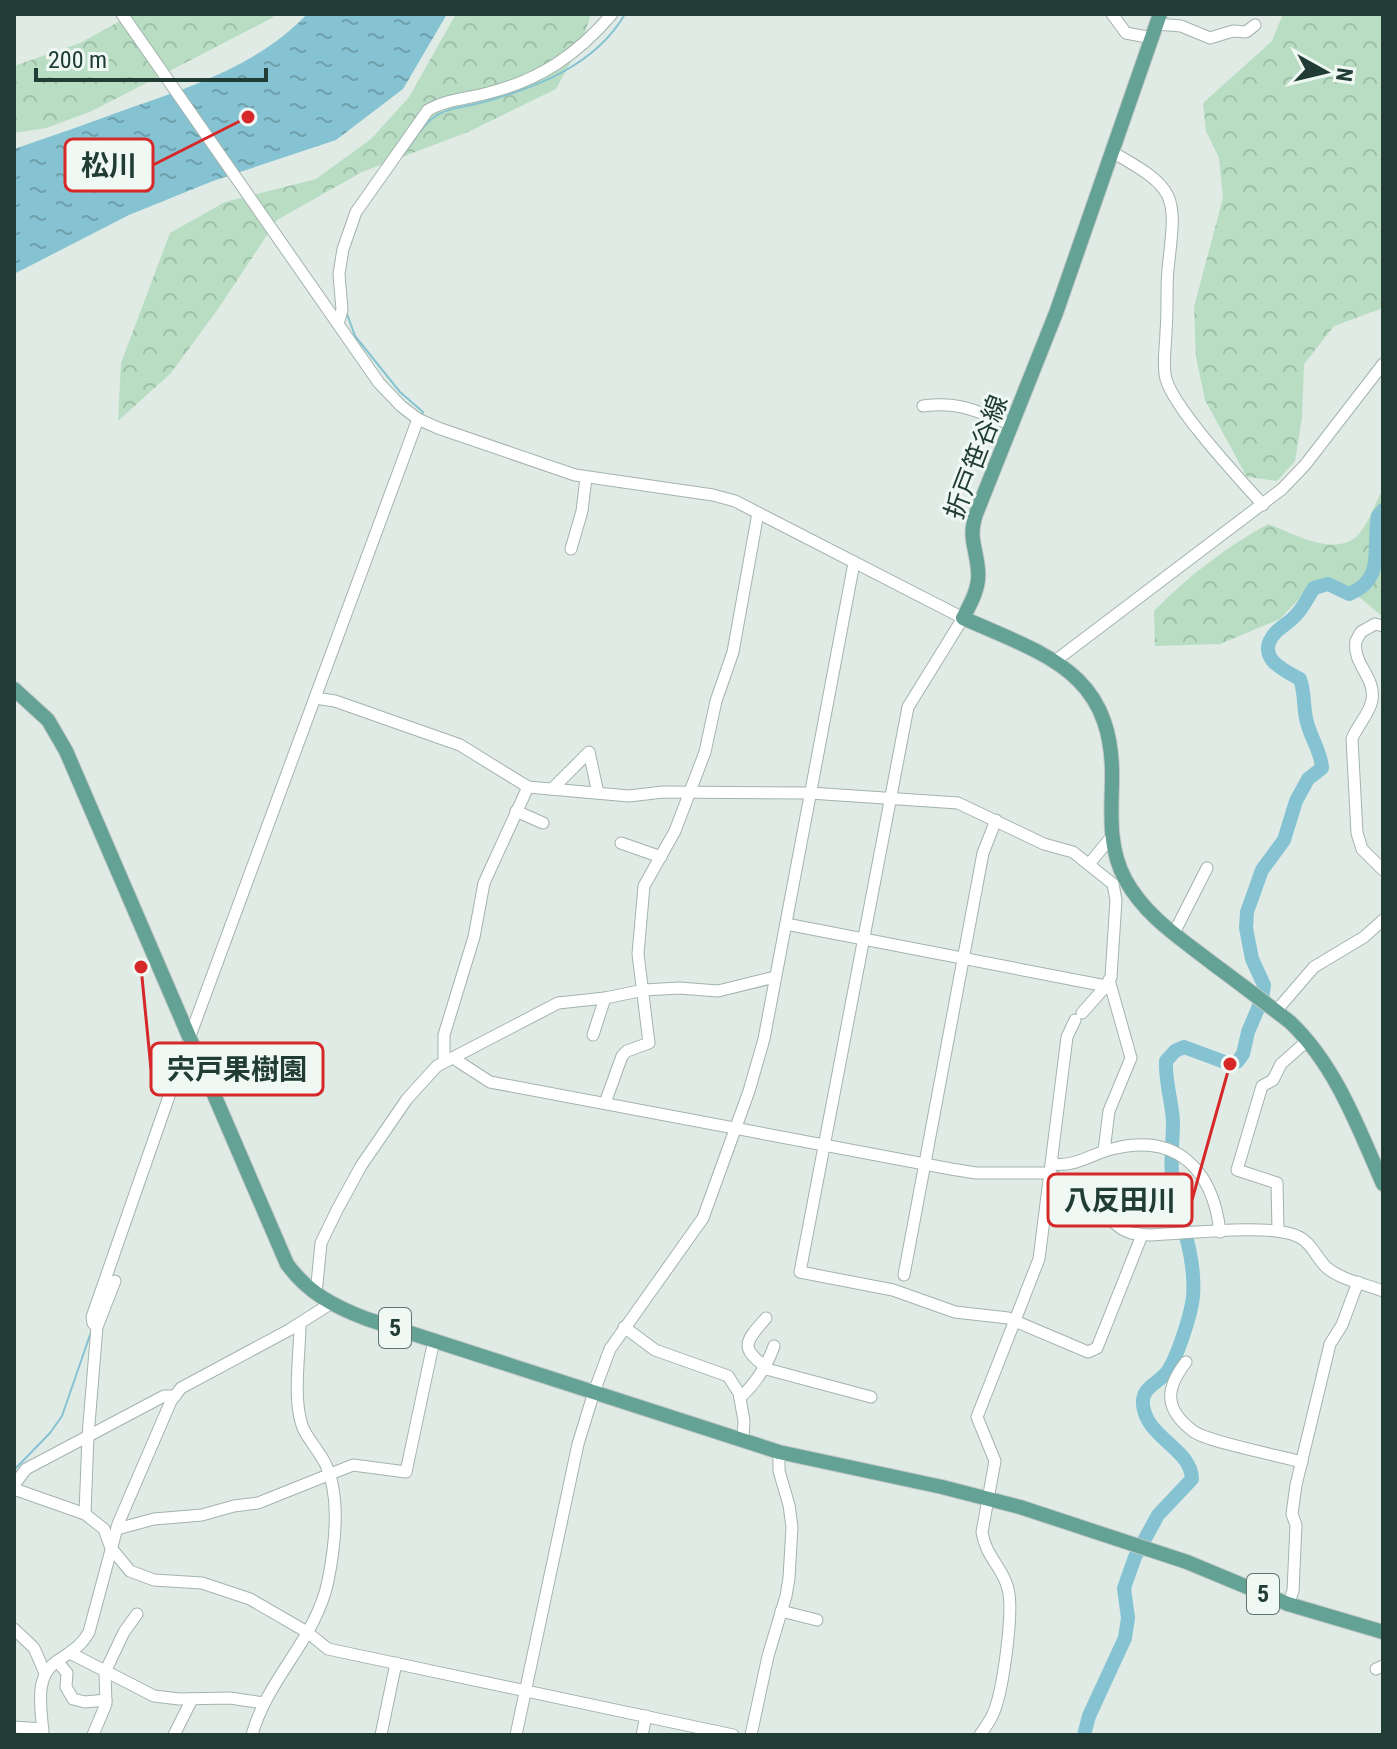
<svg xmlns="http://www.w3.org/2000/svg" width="1397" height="1749" viewBox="0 0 1397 1749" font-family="'Roboto Condensed','Noto Sans JP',sans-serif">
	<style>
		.forest { fill: url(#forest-crowns) }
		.water { fill: url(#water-ripples) }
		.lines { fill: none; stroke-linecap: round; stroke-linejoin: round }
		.stream { stroke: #86c3d2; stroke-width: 2 }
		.river { stroke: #86c3d2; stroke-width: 14 }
		.minor-casing { stroke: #a3b3ad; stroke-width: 13 }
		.major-casing { stroke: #c1c8c6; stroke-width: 16 }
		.minor { stroke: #fff; stroke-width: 11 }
		.major { stroke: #63a294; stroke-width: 14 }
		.labels { text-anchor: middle; stroke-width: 6; stroke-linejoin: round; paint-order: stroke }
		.shield { fill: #f0f8f4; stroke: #5e746e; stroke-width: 2 }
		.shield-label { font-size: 24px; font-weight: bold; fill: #203c35 }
		.street-label { font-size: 26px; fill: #203c35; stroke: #f0f8f4 }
		.leader { fill: none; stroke: #d62828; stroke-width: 3 }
		.callout-dot { fill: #d62828; stroke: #f0f8f4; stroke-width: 3 }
		.callout { fill: #f0f8f4; stroke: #d62828; stroke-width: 3 }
		.callout-label { font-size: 28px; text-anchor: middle; font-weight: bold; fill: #203c35 }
	</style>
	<defs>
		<pattern id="forest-crowns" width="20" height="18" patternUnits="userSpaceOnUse" patternTransform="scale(2)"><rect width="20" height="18" fill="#b8ddc3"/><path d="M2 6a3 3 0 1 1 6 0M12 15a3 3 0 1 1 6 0" fill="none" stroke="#9ebfa8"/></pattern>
		<pattern id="water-ripples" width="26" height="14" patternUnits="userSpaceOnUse" patternTransform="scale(2)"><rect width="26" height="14" fill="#86c3d2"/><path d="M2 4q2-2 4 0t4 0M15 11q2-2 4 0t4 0" fill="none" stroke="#6da0ab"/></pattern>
	</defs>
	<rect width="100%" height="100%" fill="#e0ebe6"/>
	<!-- forest -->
	<g class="forest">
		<polygon points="133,14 275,14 272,18 92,111 46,128 14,133 14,66 80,43"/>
		<polygon points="456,14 591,14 582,42 556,89 468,132 362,172 277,220 218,309 171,373 118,421 121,363 170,233 225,202 316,179 371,139 409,97"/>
		<polygon points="1283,14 1383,14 1383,308 1334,326 1304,364 1302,418 1295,461 1277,481 1247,477 1205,400 1196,357 1194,307 1223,198 1219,158 1206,131 1203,103 1272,41"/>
		<path d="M 1383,488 L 1383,617 L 1353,592 L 1314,583 L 1280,619 L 1220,644 L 1155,646 L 1154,611 C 1187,577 1226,547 1268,524 C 1293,533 1336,559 1359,534 C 1369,522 1376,502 1383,488 Z"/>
	</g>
	<!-- water -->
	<path class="water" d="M 307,14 L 447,14 L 403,89 L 336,140 L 213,181 L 129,215 L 14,274 L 14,149 C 53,136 91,122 130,108 C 193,86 260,64 307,14 Z"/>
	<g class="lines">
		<!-- stream -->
		<g class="stream">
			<path d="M 409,147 C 416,137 423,125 433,118 C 445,108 465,107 480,103 C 535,88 595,66 625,14"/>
			<polyline points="347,314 355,336 400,392 423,412 422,415"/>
			<polyline points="14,1470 50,1433 62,1416 91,1332"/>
		</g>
		<!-- river -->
		<path class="river" d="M 1084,1735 L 1089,1716 L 1125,1638 L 1128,1618 L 1124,1588 L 1135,1557 L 1158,1515 L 1192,1479 C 1191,1448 1147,1439 1143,1405 C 1141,1387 1158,1384 1167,1372 C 1177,1358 1191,1315 1193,1297 C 1196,1259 1182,1225 1174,1189 C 1169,1167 1173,1144 1173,1122 C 1172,1101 1165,1082 1166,1061 L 1175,1051 L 1184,1047 L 1230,1064 L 1237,1062 L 1243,1054 L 1248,1032 L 1262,999 L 1264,985 L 1252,959 L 1246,928 L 1247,912 L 1262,870 L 1284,840 L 1296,801 L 1308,779 L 1322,768 C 1321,750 1309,736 1306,718 C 1303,704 1305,693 1300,679 C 1282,670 1254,656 1276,632 C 1282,626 1290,622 1296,615 C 1303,608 1308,597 1314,588 L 1328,584 L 1349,594 C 1386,579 1372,549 1378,516 L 1383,510"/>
		<defs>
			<g id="minor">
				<polyline points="122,14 379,383 401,406 418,419 438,428 575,475 713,495 735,501 963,618 908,707 800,1272 893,1290 955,1312 1008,1318 1088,1352 1097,1348 1142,1235"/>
				<polyline points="1112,14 1126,33 1152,38"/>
				<polyline points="1157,24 1181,26 1210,38 1233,31 1246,32 1255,25"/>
				<path d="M 1112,152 C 1180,190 1176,196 1168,269 C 1166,289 1168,310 1166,331 C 1166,346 1162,364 1166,379 C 1175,410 1239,478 1263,505"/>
				<path d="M 338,324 L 342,310 L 339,274 L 343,249 L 356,212 L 428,110 C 447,99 467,99 488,93 C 540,80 578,54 612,14"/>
				<path d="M 923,406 C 962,401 977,412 1013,425"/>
				<polyline points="571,549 582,511 586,478"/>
				<path d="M 1383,626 L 1375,624 L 1361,632 L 1356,641 C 1352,664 1376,677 1372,700 C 1370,713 1357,726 1352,739 L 1357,833 L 1362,849 L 1383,870"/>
				<polyline points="1055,661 1282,489 1305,465 1383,364"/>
				<polyline points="315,698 335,701 460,745 528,787 629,796 663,792 810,793 958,803 1044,844 1073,852 1113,884 1116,900 1111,977 1106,986 1082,1013"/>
				<polyline points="552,789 589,752 598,793"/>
				<polyline points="516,811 543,823"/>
				<polyline points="621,843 661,857"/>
				<polyline points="1090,863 1112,836"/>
				<polyline points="786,924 1106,986"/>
				<polyline points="1174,933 1207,868"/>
				<polyline points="1276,1011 1314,967 1364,937 1383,920"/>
				<polyline points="593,1035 605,998"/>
				<path d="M 453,1058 L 490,1082 L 951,1169 L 976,1173 L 1044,1173 L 1052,1175 L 1122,1229 L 1131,1233 L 1150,1235 C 1183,1234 1270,1223 1297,1236 C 1311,1242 1316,1257 1326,1267 C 1341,1280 1365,1284 1383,1291"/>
				<polyline points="444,1062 444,1035 474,937 484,883 528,787"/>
				<polyline points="605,1103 622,1056 627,1051 649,1043 638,954 644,886 675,831 705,752 716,701 733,652 758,513"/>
				<polyline points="1104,1151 1109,1111 1131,1058 1109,980"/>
				<path d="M 1053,1164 C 1076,1167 1091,1154 1112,1149 C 1177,1132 1213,1170 1220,1232"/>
				<polyline points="1278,1230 1277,1183 1237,1170 1262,1086 1273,1080 1281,1064 1308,1040"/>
				<polyline points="904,1275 983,853 996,820"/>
				<polyline points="316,1294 321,1243 337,1210 361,1166 407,1099 437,1066 558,1003 605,998 644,990 679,988 718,991 775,977"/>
				<polyline points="97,1327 93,1323 92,1317 190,1036 418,419"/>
				<polyline points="624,1327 655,1350 728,1376 739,1393 744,1421 743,1439"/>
				<path d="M 1186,1362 C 1165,1389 1164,1409 1193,1431 C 1207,1442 1281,1456 1302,1462"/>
				<path d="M 765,1366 C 738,1347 747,1340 766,1318"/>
				<polyline points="763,1368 871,1397"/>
				<path d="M 740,1398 C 755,1384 767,1366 774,1346"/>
				<polyline points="14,1485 26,1469 164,1396 175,1396"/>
				<polyline points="14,1489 85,1514 104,1529 111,1548 130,1571 154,1580 202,1583 250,1599 307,1632 328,1649 733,1735"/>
				<polyline points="85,1514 88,1436 97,1327 115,1281"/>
				<polyline points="117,1529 154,1519 202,1515 234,1506 258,1503 353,1465 406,1472 434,1340"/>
				<polyline points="1288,1604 1293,1591 1296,1525 1292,1514 1296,1485 1330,1344 1342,1325 1358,1282"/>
				<polyline points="781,1611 817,1620"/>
				<polyline points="14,1629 34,1648 45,1673"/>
				<polyline points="70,1653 154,1696 179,1699 230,1698 264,1703"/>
				<polyline points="57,1661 67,1673 66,1687 73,1699 85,1702 106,1700"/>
				<polyline points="1376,1669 1383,1666"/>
				<polyline points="14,1727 43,1729"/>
				<path d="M 43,1735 C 42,1711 33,1678 56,1662 C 70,1652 81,1647 89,1632 L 118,1524 L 171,1401 L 181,1388 L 289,1330 L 330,1304"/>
				<polyline points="93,1735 106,1704 105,1672 124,1632 137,1614"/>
				<polyline points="174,1735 192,1699"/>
				<path d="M 252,1735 C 267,1679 316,1639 328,1581 C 335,1546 341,1498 326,1465 C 320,1452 309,1441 303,1428 C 292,1400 300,1354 300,1324"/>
				<polyline points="381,1735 396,1663"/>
				<polyline points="516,1735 578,1444 594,1392 610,1349 703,1218 749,1091 764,1039 854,563"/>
				<polyline points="642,1735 646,1716"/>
				<polyline points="751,1735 768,1656 786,1596 789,1578 792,1527 789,1505 779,1471 779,1452"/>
				<path d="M 980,1735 C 985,1728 990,1721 993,1714 C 1003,1692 1014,1611 1008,1589 C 1003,1567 986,1558 982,1532 L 995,1461 L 977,1417 L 1039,1259 L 1067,1037 L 1075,1020"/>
			</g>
			<g id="major">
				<path d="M 1160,14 L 1056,313 L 976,514 C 968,538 976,546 978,570 C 980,587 971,603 963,618 C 1049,656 1115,673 1112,783 C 1111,816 1109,849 1125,879 C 1145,916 1180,938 1212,963 C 1238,982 1264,1002 1290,1022 C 1336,1066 1358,1127 1383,1184"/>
				<path d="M 14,689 L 48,720 L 66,751 L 287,1264 C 308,1293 335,1307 367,1319 L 779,1452 L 942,1487 L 1020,1507 L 1187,1562 L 1288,1604 L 1383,1632"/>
			</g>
		</defs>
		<!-- minor casing -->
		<use href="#minor" class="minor-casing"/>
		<!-- major casing -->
		<use href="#major" class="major-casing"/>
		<!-- minor -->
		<use href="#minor" class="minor"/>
		<!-- major -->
		<use href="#major" class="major"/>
	</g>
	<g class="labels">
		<!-- shield labels -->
		<g class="shield">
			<rect x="379" y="1308" width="32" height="40" rx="6"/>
			<rect x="1247" y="1574" width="32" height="40" rx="6"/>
		</g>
		<g class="shield-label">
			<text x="395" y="1336">5</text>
			<text x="1263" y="1602">5</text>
		</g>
		<!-- street labels -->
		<g class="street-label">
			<text transform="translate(976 457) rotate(-69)" y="9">折戸笹谷線</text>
		</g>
	</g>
	<!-- callouts -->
	<path class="leader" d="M248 117L153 165M141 967L151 1069M1230 1064L1192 1200"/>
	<g class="callout-dot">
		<circle cx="248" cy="117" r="8"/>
		<circle cx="141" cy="967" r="8"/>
		<circle cx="1230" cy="1064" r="8"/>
	</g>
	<g class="callout">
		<rect x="65" y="139" width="88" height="52" rx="8"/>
		<rect x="151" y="1043" width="172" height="52" rx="8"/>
		<rect x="1048" y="1174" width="144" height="52" rx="8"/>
	</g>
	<g class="callout-label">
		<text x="109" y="175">松川</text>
		<text x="237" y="1079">宍戸果樹園</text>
		<text x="1120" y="1210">八反田川</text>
	</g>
	<!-- border -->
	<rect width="1397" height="1749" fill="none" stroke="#203c35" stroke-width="32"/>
	<!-- north arrow -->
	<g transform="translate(1325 72) rotate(98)" stroke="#f0f8f4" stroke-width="6" paint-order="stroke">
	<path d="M0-6L14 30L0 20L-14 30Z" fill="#203c35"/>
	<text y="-12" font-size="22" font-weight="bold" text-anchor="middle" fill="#203c35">N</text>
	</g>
	<!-- scale -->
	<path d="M36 68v12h230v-12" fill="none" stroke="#203c35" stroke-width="4"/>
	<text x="48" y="68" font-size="24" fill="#203c35" stroke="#f0f8f4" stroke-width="6" paint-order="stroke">200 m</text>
</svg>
